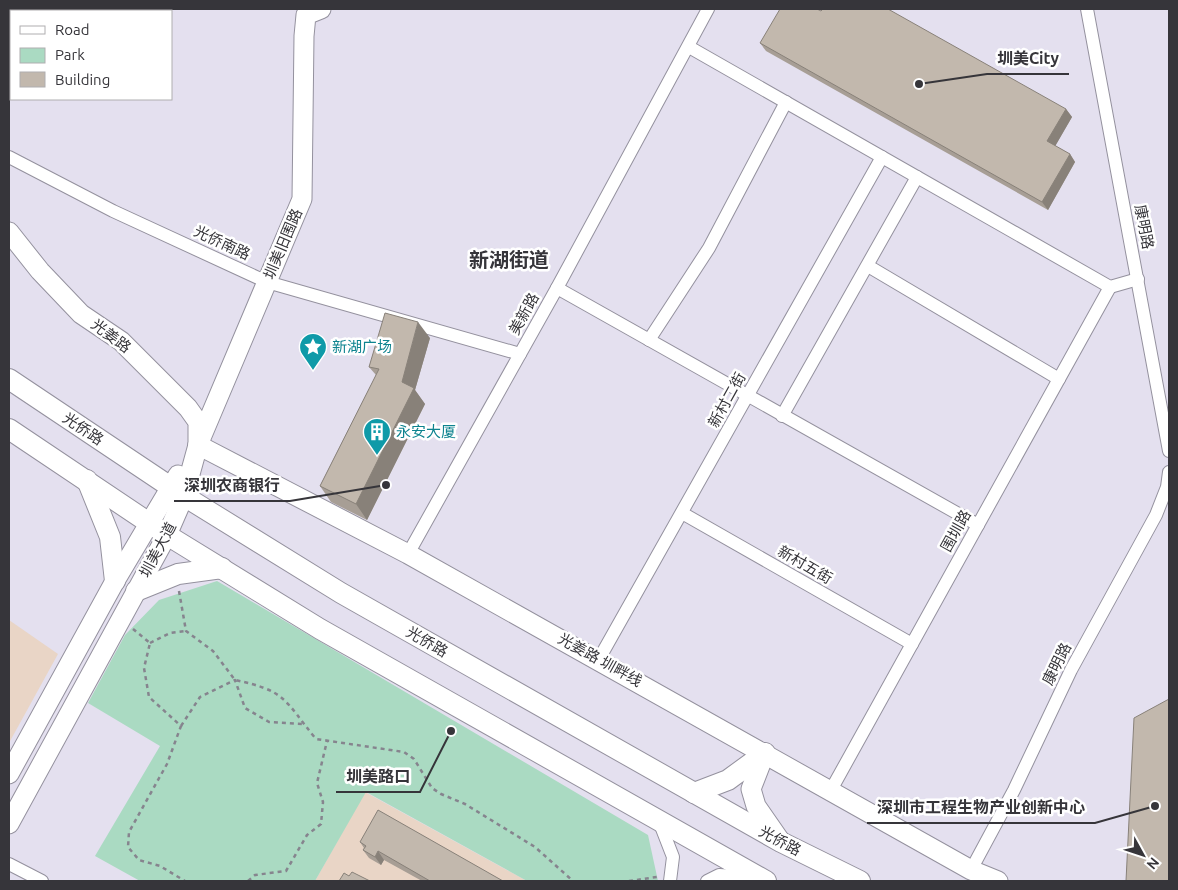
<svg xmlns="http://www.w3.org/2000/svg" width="1178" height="890" viewBox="0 0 1178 890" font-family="Ubuntu,'Noto Sans SC',sans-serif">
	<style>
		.industrial { fill: #e9d5c6 }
		.green { fill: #aadac2 }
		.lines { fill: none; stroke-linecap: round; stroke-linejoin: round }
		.street-casing { stroke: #94919e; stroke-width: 14 }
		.secondary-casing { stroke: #94919e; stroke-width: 21 }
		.primary-casing { stroke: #94919e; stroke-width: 22 }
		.path { stroke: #86848e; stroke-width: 2.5; stroke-dasharray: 4 4; stroke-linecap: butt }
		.street { stroke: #fff; stroke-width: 12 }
		.secondary { stroke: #fff; stroke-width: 19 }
		.primary { stroke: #fff; stroke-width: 20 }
		.wall { fill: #a79e95 }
		.shaded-wall { fill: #888179 }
		.building { fill: #c2b8ad; stroke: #888179 }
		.labels { text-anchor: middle; stroke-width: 5; stroke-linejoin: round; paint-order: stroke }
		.street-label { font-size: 15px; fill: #36353a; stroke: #fff }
		.culture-label { font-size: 15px; fill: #0d838f; stroke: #fff; text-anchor: start }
		.district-label { font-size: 20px; font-weight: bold; fill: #36353a; stroke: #fff }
		.leader { fill: none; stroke: #36353a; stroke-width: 2 }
		.callout-dot { fill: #36353a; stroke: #fff; stroke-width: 2 }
		.callout-label { font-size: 16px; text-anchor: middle; font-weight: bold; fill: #36353a; stroke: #fff; stroke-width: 5; stroke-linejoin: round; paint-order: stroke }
	</style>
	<rect width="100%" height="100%" fill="#e4e0ef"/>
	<!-- industrial -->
	<g class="industrial">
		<polygon points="9,620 58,654 9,743"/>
		<polygon points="365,792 527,881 315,881"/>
	</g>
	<!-- green -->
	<polygon class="green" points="217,581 648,835 658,881 527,881 366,792 315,881 140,881 95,856 160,746 88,703 125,635 159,600"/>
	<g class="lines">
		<defs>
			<g id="street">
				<polyline points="1087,9 1169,451"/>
				<polyline points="689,47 1110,287 1138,279"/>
				<polyline points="9,157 113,211 267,282 520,354"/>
				<polyline points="868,266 1059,379"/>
				<polyline points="557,288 978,525"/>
				<polyline points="649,340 709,248 786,102"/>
				<polyline points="782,416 917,177"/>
				<polyline points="682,513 912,644"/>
				<polyline points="408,554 557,288 708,9"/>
				<polyline points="599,659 882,157"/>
				<polyline points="831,790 1110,287"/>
				<polyline points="659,821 673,857 670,881"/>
				<polyline points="9,864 42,881"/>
				<polyline points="971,870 1014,790 1071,670 1156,515 1167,487 1169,472"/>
				<polyline points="707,881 719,875 750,877"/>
			</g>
			<g id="secondary">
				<polyline points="9,232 40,271 81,314 121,341 188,408 198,422 198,444"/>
				<polyline points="198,445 408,554 971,870 998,881"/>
				<polyline points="765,753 751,789 756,806 781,842"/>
				<polyline points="9,774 115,581 178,475"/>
				<polyline points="9,824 167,535 184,496 198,445 302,199 304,36 306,15 321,9"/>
			</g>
			<g id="primary">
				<polyline points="9,379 184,496 341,593 781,842 860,881"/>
				<polyline points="9,429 167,535 320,629 766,881"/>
				<polyline points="87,480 110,537 115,581"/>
				<polyline points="136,591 178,574 222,568"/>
				<polyline points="694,793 728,780 765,753"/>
			</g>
		</defs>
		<!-- street casing -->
		<use href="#street" class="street-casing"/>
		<!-- secondary casing -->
		<use href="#secondary" class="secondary-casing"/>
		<!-- primary casing -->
		<use href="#primary" class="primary-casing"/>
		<!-- path -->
		<g class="path">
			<path d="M 179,591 L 186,631 L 213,651 L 235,680 C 287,691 284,700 316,739 L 404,752 L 414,759 L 432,788 L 441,794 L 465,804 L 535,847 L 573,881"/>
			<polyline points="133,629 150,643 144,668 149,697 181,726 167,764 129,832 128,847 139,860 160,866 185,881"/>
			<polyline points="150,643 170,633 186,631"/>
			<polyline points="181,726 200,697 235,680 245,708 269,722 303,724"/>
			<polyline points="248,881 255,875 286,871 307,835 321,824 323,802 317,783 327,741"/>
			<polyline points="629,881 657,877"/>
		</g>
		<!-- street -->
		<use href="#street" class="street"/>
		<!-- secondary -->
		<use href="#secondary" class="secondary"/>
		<!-- primary -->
		<use href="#primary" class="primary"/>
	</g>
	<!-- wall -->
	<g class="wall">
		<polygon points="760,43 1066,109 1072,117 1055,146 1070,154 1075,162 1048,210 766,51"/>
		<polygon points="430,338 415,390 425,404 367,520 331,502 320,486 376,375 369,367"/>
		<polygon points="360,842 503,881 422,881 384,860 381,865 369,858 363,850 364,848"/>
	</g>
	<!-- shaded-wall -->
	<g class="shaded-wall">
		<polygon points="1066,109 1072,117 1053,150 1047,141"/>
		<polygon points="1070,154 1075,162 1048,210 1042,202"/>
		<polygon points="418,322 430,338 415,390 425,404 367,520 356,504 402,382"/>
		<polygon points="378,851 384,860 381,865 375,857"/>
	</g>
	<!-- building -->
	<g class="building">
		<polygon points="780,9 817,9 821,11 823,9 888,9 1066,109 1047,141 1070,154 1042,202 760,43"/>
		<polygon points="385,313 418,322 402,382 414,388 356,504 320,486 379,369 369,367"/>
		<polygon points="1169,699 1169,881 1126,881 1134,718"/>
		<polygon points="378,810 503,881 430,881 378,851 375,857 363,850 366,846 360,842"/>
		<polygon points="352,872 370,881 339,881 344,873 349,876"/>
	</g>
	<!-- icons -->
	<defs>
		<symbol id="sight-pin" viewBox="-11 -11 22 30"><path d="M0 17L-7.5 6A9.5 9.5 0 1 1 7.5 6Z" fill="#0f9aa8" stroke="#fff"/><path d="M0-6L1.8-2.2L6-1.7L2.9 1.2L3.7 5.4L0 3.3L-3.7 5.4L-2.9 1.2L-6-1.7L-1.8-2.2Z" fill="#fff"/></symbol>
		<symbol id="building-pin" viewBox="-11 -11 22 30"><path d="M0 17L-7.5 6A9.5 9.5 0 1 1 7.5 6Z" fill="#0f9aa8" stroke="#fff"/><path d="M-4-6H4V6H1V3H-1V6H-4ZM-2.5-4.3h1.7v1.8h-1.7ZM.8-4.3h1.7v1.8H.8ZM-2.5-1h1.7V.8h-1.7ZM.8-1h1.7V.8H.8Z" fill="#fff"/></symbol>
	</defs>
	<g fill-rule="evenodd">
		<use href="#sight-pin" x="297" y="331" width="32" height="43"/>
		<use href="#building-pin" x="361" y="416" width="32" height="43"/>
	</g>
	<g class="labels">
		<!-- street labels -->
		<g class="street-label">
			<text transform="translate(1144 227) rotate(79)" y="5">康明路</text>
			<text transform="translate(222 243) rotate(25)" y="5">光侨南路</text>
			<text transform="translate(283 244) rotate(-67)" y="5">圳美旧围路</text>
			<text transform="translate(524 314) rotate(-61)" y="5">美新路</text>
			<text transform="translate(111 336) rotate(37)" y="5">光姜路</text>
			<text transform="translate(727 400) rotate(-61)" y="5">新村二街</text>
			<text transform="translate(83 429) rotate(34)" y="5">光侨路</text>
			<text transform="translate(956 531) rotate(-61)" y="5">围圳路</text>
			<text transform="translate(158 550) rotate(-62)" y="5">圳美大道</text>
			<text transform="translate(805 565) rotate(30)" y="5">新村五街</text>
			<text transform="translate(427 642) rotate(30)" y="5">光侨路</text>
			<text transform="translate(600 660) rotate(29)" y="5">光姜路 圳畔线</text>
			<text transform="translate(1057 664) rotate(-63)" y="5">康明路</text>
			<text transform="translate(780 841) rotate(28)" y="5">光侨路</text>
		</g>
		<!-- culture labels -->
		<g class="culture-label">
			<text x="332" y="352">新湖广场</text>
			<text x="396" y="437">永安大厦</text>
		</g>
		<!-- district labels -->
		<g class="district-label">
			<text x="509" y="267">新湖街道</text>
		</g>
	</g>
	<!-- callouts -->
	<path class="leader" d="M919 84L987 74H1069M386 485L290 501H174M451 731L420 792H336M1155 806L1095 823H867"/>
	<g class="callout-dot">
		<circle cx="919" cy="84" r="5"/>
		<circle cx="386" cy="485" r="5"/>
		<circle cx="451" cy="731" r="5"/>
		<circle cx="1155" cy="806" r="5"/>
	</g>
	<g class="callout-label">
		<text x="1028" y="64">圳美City</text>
		<text x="232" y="491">深圳农商银行</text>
		<text x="378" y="782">圳美路口</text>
		<text x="981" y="813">深圳市工程生物产业创新中心</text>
	</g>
	<!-- border -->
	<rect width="1178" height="890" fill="none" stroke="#36353a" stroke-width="20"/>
	<!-- legend -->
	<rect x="10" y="10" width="162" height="90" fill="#ffffff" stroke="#afaeb0"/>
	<rect x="20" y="26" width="25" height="8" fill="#ffffff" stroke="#afaeb0"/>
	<text x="55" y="35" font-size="15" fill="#36353a">Road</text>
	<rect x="20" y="48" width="25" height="15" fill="#aadac2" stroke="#afaeb0"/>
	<text x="55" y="60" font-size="15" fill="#36353a">Park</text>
	<rect x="20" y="72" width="25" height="15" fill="#c2b8ad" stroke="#afaeb0"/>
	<text x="55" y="85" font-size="15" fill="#36353a">Building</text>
	<!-- north arrow -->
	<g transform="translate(1143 855) rotate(130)" stroke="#ffffff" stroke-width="4" paint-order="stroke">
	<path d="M0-4L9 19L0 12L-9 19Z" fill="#36353a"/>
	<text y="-8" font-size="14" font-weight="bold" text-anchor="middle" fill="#36353a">N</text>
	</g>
</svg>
